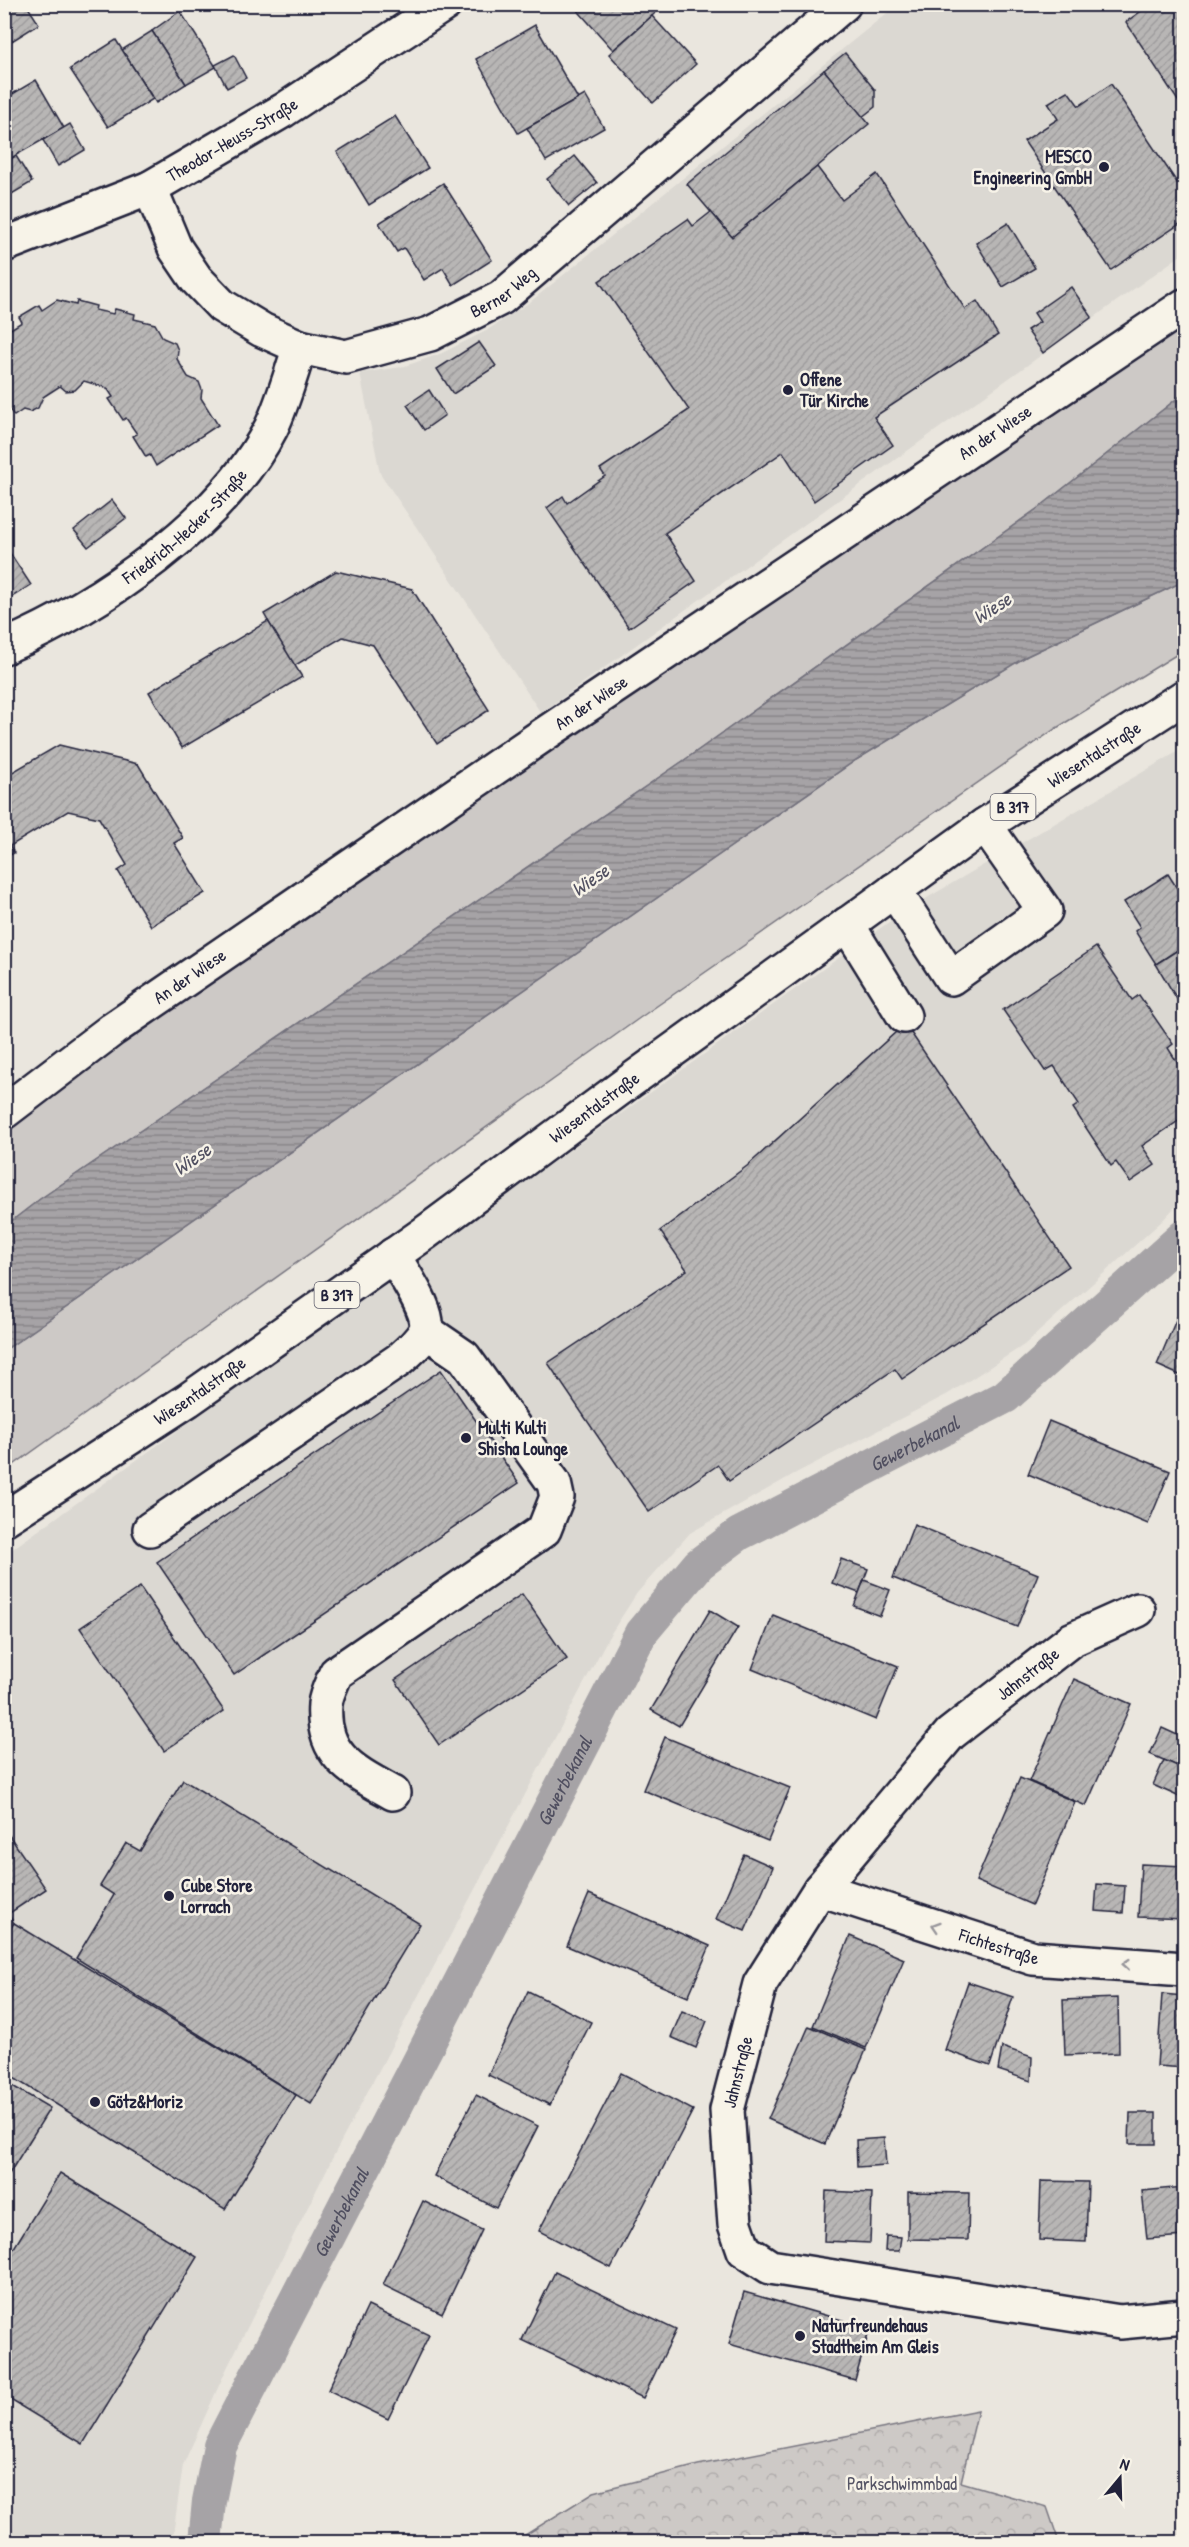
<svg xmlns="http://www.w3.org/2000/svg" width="1189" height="2547" viewBox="0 0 1189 2547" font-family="'Patrick Hand',sans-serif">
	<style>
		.built { fill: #dbd8d2 }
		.green { fill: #cdc9c6; stroke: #787680; stroke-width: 1.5 }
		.park { fill: url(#park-crowns); stroke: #787680; stroke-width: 1.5 }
		.water { fill: url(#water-rules); stroke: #716f7b; stroke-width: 1.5 }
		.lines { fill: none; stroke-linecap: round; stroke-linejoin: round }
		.canal { stroke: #a6a3a6; stroke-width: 34 }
		.building { fill: url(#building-hatch); stroke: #22223b; stroke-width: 1.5 }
		.minor-casing { stroke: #22223b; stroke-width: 38 }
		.major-casing { stroke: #22223b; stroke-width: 38 }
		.minor { stroke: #f7f3e8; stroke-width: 33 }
		.major { stroke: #f7f3e8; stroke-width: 33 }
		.oneway { stroke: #97959a }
		.poi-dot { fill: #22223b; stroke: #f7f3e8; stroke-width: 2 }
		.labels { text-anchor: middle; stroke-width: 5; stroke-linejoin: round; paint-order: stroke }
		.shield { fill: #f7f3e8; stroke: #62616f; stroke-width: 1.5 }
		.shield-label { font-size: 16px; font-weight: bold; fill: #22223b }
		.street-label { font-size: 18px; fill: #22223b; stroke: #f7f3e8 }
		.poi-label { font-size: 18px; font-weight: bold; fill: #22223b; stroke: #f7f3e8; text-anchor: start }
		.park-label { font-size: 18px; fill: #555465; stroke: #f7f3e8 }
		.water-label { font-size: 20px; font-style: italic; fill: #504f60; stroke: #f7f3e8 }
	</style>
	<defs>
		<pattern id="park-crowns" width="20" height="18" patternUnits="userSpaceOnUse" patternTransform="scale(1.5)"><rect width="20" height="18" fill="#cdc9c6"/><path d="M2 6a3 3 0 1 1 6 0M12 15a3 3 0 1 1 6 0" fill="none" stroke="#b0acab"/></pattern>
		<pattern id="water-rules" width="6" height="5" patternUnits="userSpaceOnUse" patternTransform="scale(1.5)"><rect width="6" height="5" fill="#a6a3a6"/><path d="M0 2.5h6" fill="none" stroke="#878488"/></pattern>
		<pattern id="building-hatch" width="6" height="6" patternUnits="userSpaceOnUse" patternTransform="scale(1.5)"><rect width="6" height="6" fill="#b8b6b5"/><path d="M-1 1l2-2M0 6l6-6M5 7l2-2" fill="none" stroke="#9e9c9d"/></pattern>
	</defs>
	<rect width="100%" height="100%" fill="#eae6de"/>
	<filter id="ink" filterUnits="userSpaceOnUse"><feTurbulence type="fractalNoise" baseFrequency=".0167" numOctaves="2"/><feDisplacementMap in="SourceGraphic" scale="12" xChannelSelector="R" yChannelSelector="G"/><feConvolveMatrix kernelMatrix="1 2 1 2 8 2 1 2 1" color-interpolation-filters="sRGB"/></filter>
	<g filter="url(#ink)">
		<!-- built -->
		<g class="built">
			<polygon points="897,5 1184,5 1184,253 541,713 380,473 360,373 402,367 440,354 486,331 530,302"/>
			<polygon points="1184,748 1184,1197 1162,1221 1024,1345 948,1394 794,1474 690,1533 637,1593 608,1638 334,2155 226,2370 183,2465 172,2542 5,2542 4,1555 903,912"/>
		</g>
		<!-- green -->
		<g class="green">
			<polygon points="1184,325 1184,393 1041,506 683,761 40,1199 5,1226 4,1113"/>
			<polygon points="1184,581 1184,650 1055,729 641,1017 5,1471 5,1350 856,760 1027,656"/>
		</g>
		<!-- park -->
		<polygon class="park" points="978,2410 961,2482 1047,2507 1059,2542 514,2542 594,2492 698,2465"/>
		<!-- water -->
		<polygon class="water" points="1184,393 1184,581 1027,656 856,760 5,1350 5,1226 40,1199 683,761 1041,506"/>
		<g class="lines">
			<!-- canal -->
			<path class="canal" id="s1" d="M 205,2542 L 209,2501 L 220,2446 L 641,1633 L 699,1564 L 739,1534 L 1005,1397 L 1184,1236"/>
		</g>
		<!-- building -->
		<g class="building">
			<polygon points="4,4 26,4 39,24 4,46"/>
			<polygon points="572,4 658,4 661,8 613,50"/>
			<polygon points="1151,4 1184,4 1184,110 1126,22"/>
			<polygon points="180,11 216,67 186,84 152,31"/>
			<polygon points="652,16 696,64 653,103 609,54"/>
			<polygon points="535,25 578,99 518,133 476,59"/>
			<polygon points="152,31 186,84 156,103 122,50"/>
			<polygon points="116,40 153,99 108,127 70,69"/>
			<polygon points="845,53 875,90 875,107 862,117 824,70"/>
			<polygon points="234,55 246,78 227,88 215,65"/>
			<polygon points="824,70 869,124 732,237 687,184"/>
			<polygon points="36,80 64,128 4,162 4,99"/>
			<polygon points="1111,84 1184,193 1184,221 1111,270 1024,141 1058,119 1048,103 1068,91 1079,106"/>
			<polygon points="585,95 604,128 546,161 527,128"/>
			<polygon points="395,116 428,168 369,205 337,152"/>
			<polygon points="70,124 85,150 58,166 43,140"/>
			<polygon points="16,156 32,182 5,198 4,162"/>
			<polygon points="575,156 597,183 569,206 547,179"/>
			<polygon points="817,167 842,200 877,174 965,309 977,301 998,335 874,417 893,445 814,501 783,452 665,533 696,581 629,628 547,508 563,496 567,503 605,476 600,469 689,410 599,281 688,219 693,226 711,212 732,237"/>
			<polygon points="443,183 492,260 453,285 443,268 424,280 404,248 397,252 379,223"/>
			<polygon points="1008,223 1035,268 1003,287 976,243"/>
			<polygon points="1071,287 1092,317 1043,353 1027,330 1040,322 1034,313"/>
			<polygon points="57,300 76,305 77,301 96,306 95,310 113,314 115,309 135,314 134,319 155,324 163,338 175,343 178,350 177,359 188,377 199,382 202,390 201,398 218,425 156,466 150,455 146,457 133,436 137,434 126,418 123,420 109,399 113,397 107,388 84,381 75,390 66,391 60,386 43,397 38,408 30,412 23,410 14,416 4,401 4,333 22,322 19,317 39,305 42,310"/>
			<polygon points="479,342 496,366 453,394 437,369"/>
			<polygon points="429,390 445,415 424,430 407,405"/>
			<polygon points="112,500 126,518 88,547 74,530"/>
			<polygon points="4,544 31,585 4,602"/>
			<polygon points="336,571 412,589 489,710 437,744 373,645 343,637 294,666 264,614"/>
			<polygon points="268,621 302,677 182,748 149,692"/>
			<polygon points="59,745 138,764 183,838 174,843 205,893 151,926 118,871 127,865 99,818 68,811 10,846 14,853 4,858 4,777"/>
			<polygon points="1168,874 1184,899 1184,946 1156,964 1135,931 1140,927 1124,902"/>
			<polygon points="1184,946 1184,1011 1156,964"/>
			<polygon points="1096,947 1132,1000 1139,995 1173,1044 1168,1048 1184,1073 1184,1117 1142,1146 1155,1165 1130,1182 1116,1162 1111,1166 1073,1108 1079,1104 1054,1066 1045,1071 1003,1010"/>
			<polygon points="905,1024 1069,1266 902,1379 895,1369 729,1481 718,1465 649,1512 548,1363 687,1270 660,1231 747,1166"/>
			<polygon points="1181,1308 1184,1309 1184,1377 1157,1365"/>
			<polygon points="441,1370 519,1483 234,1675 157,1562"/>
			<polygon points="1049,1421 1170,1471 1148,1524 1028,1474"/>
			<polygon points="914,1524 1038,1574 1017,1627 893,1578"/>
			<polygon points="841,1559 868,1569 859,1593 832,1583"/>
			<polygon points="864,1580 890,1590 880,1616 854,1606"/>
			<polygon points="140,1587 224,1711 164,1751 80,1628"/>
			<polygon points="522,1594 567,1659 439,1745 395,1680"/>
			<polygon points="710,1610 738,1627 679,1726 651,1710"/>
			<polygon points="773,1615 898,1666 876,1720 752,1669"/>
			<polygon points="1074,1679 1131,1704 1086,1806 1029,1781"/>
			<polygon points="1162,1728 1184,1738 1184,1769 1150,1754"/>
			<polygon points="665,1737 790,1788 768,1841 643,1790"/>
			<polygon points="1164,1760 1184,1769 1184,1799 1153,1785"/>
			<polygon points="1020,1778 1075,1802 1032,1905 976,1881"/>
			<polygon points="183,1780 420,1924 311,2104 76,1958 114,1895 100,1886 126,1843 140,1851"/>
			<polygon points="4,1828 46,1889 8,1914 14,1923 4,1938"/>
			<polygon points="744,1854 773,1867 745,1931 716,1919"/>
			<polygon points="1141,1864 1184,1866 1184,1919 1138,1917"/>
			<polygon points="1097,1884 1125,1886 1123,1913 1095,1911"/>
			<polygon points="589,1894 710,1946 688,1997 567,1946"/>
			<polygon points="14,1923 296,2095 225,2209 4,2072 4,1938"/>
			<polygon points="850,1936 904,1959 866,2048 813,2026"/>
			<polygon points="968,1982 1013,1997 990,2066 945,2050"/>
			<polygon points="528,1991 591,2022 550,2105 488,2075"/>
			<polygon points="1162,1994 1184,1996 1184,2068 1157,2066"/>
			<polygon points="1118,1998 1119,2053 1065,2055 1063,2000"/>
			<polygon points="682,2011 707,2021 696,2048 671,2037"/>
			<polygon points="809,2026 866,2050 825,2144 768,2119"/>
			<polygon points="1002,2047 1032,2057 1031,2081 998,2070"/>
			<polygon points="621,2073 693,2110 611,2268 539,2231"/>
			<polygon points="4,2081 50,2108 4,2182"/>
			<polygon points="476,2095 538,2126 496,2208 434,2176"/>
			<polygon points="1130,2113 1156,2113 1156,2144 1129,2144"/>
			<polygon points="884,2138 886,2165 857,2167 856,2140"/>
			<polygon points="60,2173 197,2257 83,2444 4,2396 4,2264"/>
			<polygon points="1041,2181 1088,2182 1086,2242 1039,2240"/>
			<polygon points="1184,2187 1184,2236 1147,2239 1142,2191"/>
			<polygon points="826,2191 872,2193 870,2243 824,2241"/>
			<polygon points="908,2192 969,2193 968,2240 908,2239"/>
			<polygon points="423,2201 482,2230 442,2314 383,2285"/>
			<polygon points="886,2236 901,2237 899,2251 885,2251"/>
			<polygon points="555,2272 676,2330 643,2398 522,2340"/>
			<polygon points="744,2292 870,2328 855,2380 729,2344"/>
			<polygon points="368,2306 429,2335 388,2419 328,2390"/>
		</g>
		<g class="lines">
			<defs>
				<g id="minor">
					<path id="s2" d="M 150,188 L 175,248 L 196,279 L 222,306 L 262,330 L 300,347 L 346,357 L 430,334 L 501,298 L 844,4"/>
					<path id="s3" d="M 4,245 L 150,188 L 284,110 L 445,4"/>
					<path id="s4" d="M 4,647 C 100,606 223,522 271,428 C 283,403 291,373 300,347"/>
					<polyline points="894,890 951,978 1045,911 985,825"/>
					<polyline points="847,924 904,1016"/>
					<path id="s5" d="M 4,1112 L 113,1029 L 543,735 L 1184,306"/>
					<path d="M 150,1529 L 399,1360 C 408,1352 419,1343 425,1332 C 433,1314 402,1272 393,1255"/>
					<polyline points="1138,1610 1071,1640 950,1734 820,1889 760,1984 727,2110 735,2224 744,2250 770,2267 1120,2322 1184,2316"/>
					<path d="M 393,1793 C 353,1771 321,1756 325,1704 C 326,1694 332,1683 336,1673 L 544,1530 L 557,1497 L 554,1483 L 464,1357 L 426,1331"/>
					<path id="s6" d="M 820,1889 L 1033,1958 L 1184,1969"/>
				</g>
				<g id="major">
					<path id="s7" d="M 4,1519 L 188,1400 L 425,1233 L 626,1084 L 985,825 L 1184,697"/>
				</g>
			</defs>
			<!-- minor casing -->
			<use href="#minor" class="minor-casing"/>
			<!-- major casing -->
			<use href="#major" class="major-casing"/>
			<!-- minor -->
			<use href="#minor" class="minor"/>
			<!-- major -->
			<use href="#major" class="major"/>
		</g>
		<!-- one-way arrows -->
		<defs><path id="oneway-chevron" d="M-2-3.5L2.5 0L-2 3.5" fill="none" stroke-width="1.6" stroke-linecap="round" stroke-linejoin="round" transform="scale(1.5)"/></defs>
		<g class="oneway">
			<use href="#oneway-chevron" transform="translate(936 1926) rotate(-162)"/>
			<use href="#oneway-chevron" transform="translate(1126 1964) rotate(-176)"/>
		</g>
	</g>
	<!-- markers -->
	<g class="poi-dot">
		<circle cx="1104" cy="167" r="6"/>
		<circle cx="788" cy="390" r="6"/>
		<circle cx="466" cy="1438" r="6"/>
		<circle cx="169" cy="1896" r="6"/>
		<circle cx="95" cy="2102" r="6"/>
		<circle cx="800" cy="2336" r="6"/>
	</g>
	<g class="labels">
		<!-- shield labels -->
		<g class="shield">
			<rect x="990.5" y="794" width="45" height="26" rx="4.5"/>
			<rect x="314.5" y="1282" width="45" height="26" rx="4.5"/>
		</g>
		<g class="shield-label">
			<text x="1013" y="813">B 317</text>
			<text x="337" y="1301">B 317</text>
		</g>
		<!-- street labels -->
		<g class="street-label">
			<text dy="6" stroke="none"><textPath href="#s3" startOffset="252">Theodor-Heuss-Straße</textPath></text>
			<text dy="6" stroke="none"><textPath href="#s2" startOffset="447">Berner Weg</textPath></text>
			<text dy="6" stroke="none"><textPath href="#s5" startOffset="1202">An der Wiese</textPath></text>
			<text dy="6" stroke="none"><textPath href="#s4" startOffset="219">Friedrich-Hecker-Straße</textPath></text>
			<text dy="6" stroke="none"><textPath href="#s5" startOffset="716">An der Wiese</textPath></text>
			<text dy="6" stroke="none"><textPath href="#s7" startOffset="1332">Wiesentalstraße</textPath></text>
			<text dy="6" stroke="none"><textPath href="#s5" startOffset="230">An der Wiese</textPath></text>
			<text dy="6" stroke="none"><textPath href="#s7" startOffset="720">Wiesentalstraße</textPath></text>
			<text dy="6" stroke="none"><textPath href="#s7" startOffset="234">Wiesentalstraße</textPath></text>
			<text transform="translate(1028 1674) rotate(-38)" y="6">Jahnstraße</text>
			<text dy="6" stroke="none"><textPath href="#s6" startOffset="188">Fichtestraße</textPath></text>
			<text transform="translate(738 2072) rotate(-76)" y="6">Jahnstraße</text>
		</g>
		<!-- poi labels -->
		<g class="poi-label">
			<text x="1092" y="163" text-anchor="end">MESCO<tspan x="1092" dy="21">Engineering GmbH</tspan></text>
			<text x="800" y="386">Offene<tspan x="800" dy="21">Tür Kirche</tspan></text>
			<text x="478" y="1434">Multi Kulti<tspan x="478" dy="21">Shisha Lounge</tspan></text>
			<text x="181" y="1892">Cube Store<tspan x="181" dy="21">Lorrach</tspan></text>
			<text x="107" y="2108">Götz&amp;Moriz</text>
			<text x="812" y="2332">Naturfreundehaus<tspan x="812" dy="21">Stadtheim Am Gleis</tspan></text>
		</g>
		<!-- park labels -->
		<g class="park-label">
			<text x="902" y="2490">Parkschwimmbad</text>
		</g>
		<!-- water labels -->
		<g class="water-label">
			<text transform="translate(992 608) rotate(-33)" y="7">Wiese</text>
			<text transform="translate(590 880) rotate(-35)" y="7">Wiese</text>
			<text transform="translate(192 1159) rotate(-35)" y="7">Wiese</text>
			<text dy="7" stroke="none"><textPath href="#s1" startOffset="1350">Gewerbekanal</textPath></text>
			<text dy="7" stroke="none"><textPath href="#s1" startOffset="846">Gewerbekanal</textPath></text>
			<text dy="7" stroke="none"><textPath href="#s1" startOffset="360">Gewerbekanal</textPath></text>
		</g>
	</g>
	<!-- margin -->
	<rect width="1189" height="2547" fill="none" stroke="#f7f3e8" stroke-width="24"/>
	<rect x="12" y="12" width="1165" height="2523" fill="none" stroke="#22223b" stroke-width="2" filter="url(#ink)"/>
	<!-- north arrow -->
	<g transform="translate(1120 2478) rotate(19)" stroke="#f7f3e8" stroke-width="4.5" paint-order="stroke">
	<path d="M0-4.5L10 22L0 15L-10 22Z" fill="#22223b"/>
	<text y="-9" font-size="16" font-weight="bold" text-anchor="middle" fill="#22223b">N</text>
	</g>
</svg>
